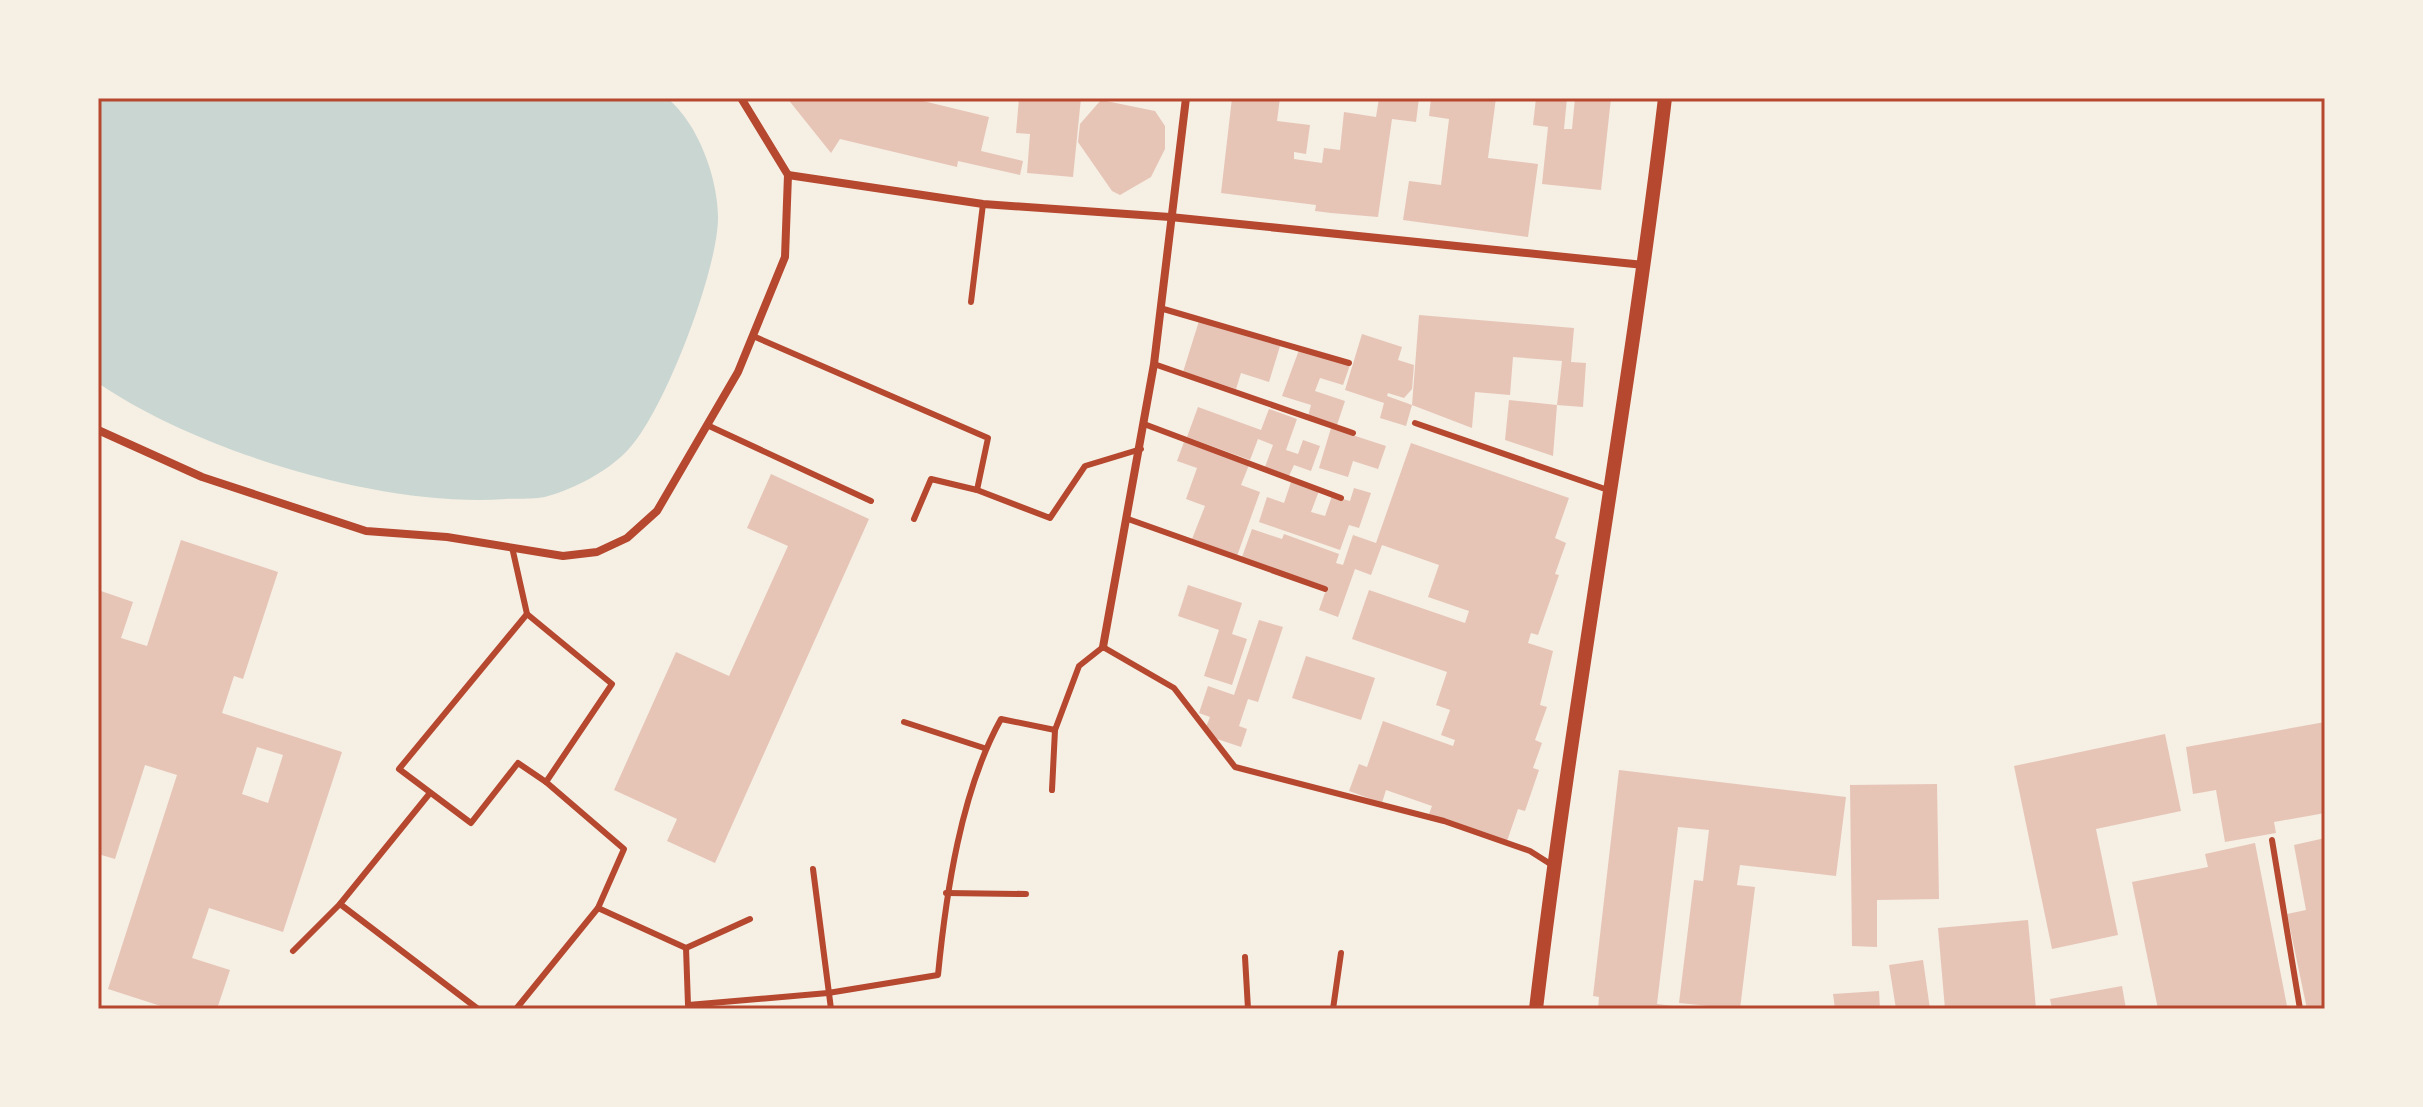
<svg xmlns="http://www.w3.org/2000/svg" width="2423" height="1107" viewBox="0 0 2423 1107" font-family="Helvetica,sans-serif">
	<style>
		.water { fill: #c9d6d2 }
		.building { fill: #e6c5b7; fill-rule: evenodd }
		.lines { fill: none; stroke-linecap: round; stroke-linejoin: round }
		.service { stroke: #b5482f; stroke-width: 6 }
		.minor { stroke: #b5482f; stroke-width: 8 }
		.tertiary { stroke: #b5482f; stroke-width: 14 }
		.neatline { fill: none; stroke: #b5482f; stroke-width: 3 }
	</style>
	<rect width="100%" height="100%" fill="#f6efe4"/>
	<!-- water -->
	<path class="water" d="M 98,98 L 667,98 C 698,123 718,178 718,218 C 718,270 663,416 626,452 C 606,472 576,488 548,496 C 535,500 519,498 506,499 C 383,508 199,452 98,383 Z"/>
	<!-- building -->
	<g class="building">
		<polygon points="787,98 911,98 989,117 981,151 1023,161 1020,175 958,161 957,167 840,139 831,153"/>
		<polygon points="1019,98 1081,98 1073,177 1027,173 1030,134 1016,133"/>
		<polygon points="1232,98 1280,98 1277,121 1310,125 1306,154 1294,152 1294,159 1322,163 1324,148 1340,150 1344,112 1376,117 1379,98 1419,98 1416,122 1392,119 1378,217 1331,213 1315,211 1316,205 1221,193"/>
		<polygon points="1431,98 1496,98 1488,158 1538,164 1528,237 1403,220 1409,181 1441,185 1449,119 1429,116"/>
		<polygon points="1536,98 1567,98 1564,129 1572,129 1575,98 1611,98 1601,190 1542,184 1548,127 1533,125"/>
		<polygon points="1101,100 1155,111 1165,126 1165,149 1151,177 1120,195 1112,191 1078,142 1080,124"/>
		<polygon points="1419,315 1574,328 1571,362 1586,363 1583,407 1557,405 1553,456 1505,440 1509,400 1557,405 1562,361 1513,357 1510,395 1475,392 1472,428 1412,405"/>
		<polygon points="1199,321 1280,346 1269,382 1241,373 1236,389 1183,372"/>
		<polygon points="1362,334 1402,347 1398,360 1414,365 1412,389 1404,398 1388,393 1387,396 1412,405 1406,426 1380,418 1384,403 1345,390"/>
		<polygon points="1299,350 1350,365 1343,385 1320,378 1315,391 1345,401 1337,425 1308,416 1311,405 1282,396"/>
		<polygon points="1198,407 1261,430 1269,409 1297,419 1286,450 1298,454 1303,440 1320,446 1311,471 1294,465 1289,476 1265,467 1273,445 1258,439 1250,460 1187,437"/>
		<polygon points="1331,428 1386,446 1378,469 1353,461 1348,477 1319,468"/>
		<polygon points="1184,442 1249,465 1241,485 1260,492 1237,556 1192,539 1205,506 1186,499 1197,468 1177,461"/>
		<polygon points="1411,443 1569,498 1555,538 1566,543 1555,574 1559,575 1538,635 1531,633 1528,643 1553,651 1540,705 1547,707 1535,740 1542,743 1533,768 1539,770 1525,811 1518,809 1507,841 1429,814 1432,806 1386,790 1382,803 1349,791 1359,764 1367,767 1383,721 1453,746 1455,740 1441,735 1450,710 1436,705 1447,672 1352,639 1369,590 1465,623 1469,611 1428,597 1439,565 1382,545 1371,575 1355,569 1338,617 1319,610 1327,587 1242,557 1252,529 1282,539 1284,534 1339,554 1336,563 1343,565 1353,535 1376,543"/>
		<polygon points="771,474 869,519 715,863 667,841 677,819 614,790 676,652 729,676 788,546 747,528"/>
		<polygon points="1291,482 1319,491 1311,512 1325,516 1332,496 1350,501 1354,488 1371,493 1359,528 1349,525 1340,550 1259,522 1267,497 1284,503"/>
		<path d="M 181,540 L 278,572 L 243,679 L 234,676 L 222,713 L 342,752 L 283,932 L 209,908 L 192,958 L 230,970 L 217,1009 L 170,1009 L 108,989 L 177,775 L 145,765 L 115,859 L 98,854 L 98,590 L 133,602 L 121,638 L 147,646 ZM 257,747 L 283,755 L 268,803 L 242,794 Z"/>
		<polygon points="1188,585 1242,603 1232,634 1247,639 1232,685 1204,676 1219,630 1178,616"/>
		<polygon points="1259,620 1283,627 1258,702 1248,699 1239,726 1247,729 1241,747 1214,738 1206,727 1210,717 1199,713 1208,686 1234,695"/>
		<polygon points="1306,656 1375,678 1361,720 1292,698"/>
		<polygon points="2325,722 2325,813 2274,822 2276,833 2225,842 2216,790 2193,794 2186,747"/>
		<polygon points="2165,734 2181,811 2096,829 2118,935 2052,949 2014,766"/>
		<polygon points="1619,770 1846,797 1836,876 1740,865 1737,885 1755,887 1740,1009 1679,1003 1694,880 1703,881 1709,830 1678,827 1657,1004 1673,1006 1673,1009 1598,1009 1599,997 1593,996"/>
		<polygon points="1937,784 1939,899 1877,900 1877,947 1852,946 1850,785"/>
		<polygon points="2325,838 2325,1009 2307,1009 2287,914 2306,910 2294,845"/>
		<polygon points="2255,843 2287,1006 2158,1009 2132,882 2208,867 2205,854"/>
		<polygon points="2028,920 2036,1009 1945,1009 1938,928"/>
		<polygon points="1923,960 1930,1009 1896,1009 1889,965"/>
		<polygon points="2122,986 2126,1009 2052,1009 2050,999"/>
		<polygon points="1879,991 1880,1009 1835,1009 1833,994"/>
	</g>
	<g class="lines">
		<!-- service -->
		<g class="service">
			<polyline points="971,302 983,204"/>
			<polyline points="1160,308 1349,363"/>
			<polyline points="753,336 988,438 977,490"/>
			<polyline points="1154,364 1353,433"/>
			<polyline points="1415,423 1608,490"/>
			<polyline points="1144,424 1341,498"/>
			<polyline points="707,425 871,501"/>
			<polyline points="914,519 931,479 977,490 1050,518 1085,466 1141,449"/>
			<polyline points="1128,519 1325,589"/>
			<polyline points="512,547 527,614 612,684 546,782"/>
			<polyline points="904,722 984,748"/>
			<polyline points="1052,790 1055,730"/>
			<polyline points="2272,840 2300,1009"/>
			<polyline points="813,869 831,1009"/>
			<polyline points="946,893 1026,894"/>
			<polyline points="340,904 478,1009"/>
			<path d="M 598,908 L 686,948 L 688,1005 L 828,993 L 938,975 C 946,893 961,791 1001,719 L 1055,730 L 1079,666 L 1103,647 L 1174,688 L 1235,767 L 1444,821 L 1530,851 L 1552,865"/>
			<polyline points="686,948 750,919"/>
			<polyline points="293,951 340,904 430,793"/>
			<polyline points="1245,957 1248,1009"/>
			<polyline points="516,1009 598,908 624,849 546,782 518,763 471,823 399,769 527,614"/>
			<polyline points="1333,1009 1341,953"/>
		</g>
		<!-- minor -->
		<g class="minor">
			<polyline points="788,175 983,204 1170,217 1644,265"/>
			<polyline points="98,430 202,477 366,531 447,537 563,556 597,552 627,538 657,511 738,372 785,257 788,175 741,98"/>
			<polyline points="1103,647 1154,364 1186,98"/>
		</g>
		<!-- tertiary -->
		<path class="tertiary" d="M 1536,1009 C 1572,704 1629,403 1665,98"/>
	</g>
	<!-- border -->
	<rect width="2423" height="1107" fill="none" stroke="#f6efe4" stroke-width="200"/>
	<rect x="100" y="100" width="2223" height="907" class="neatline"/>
</svg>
